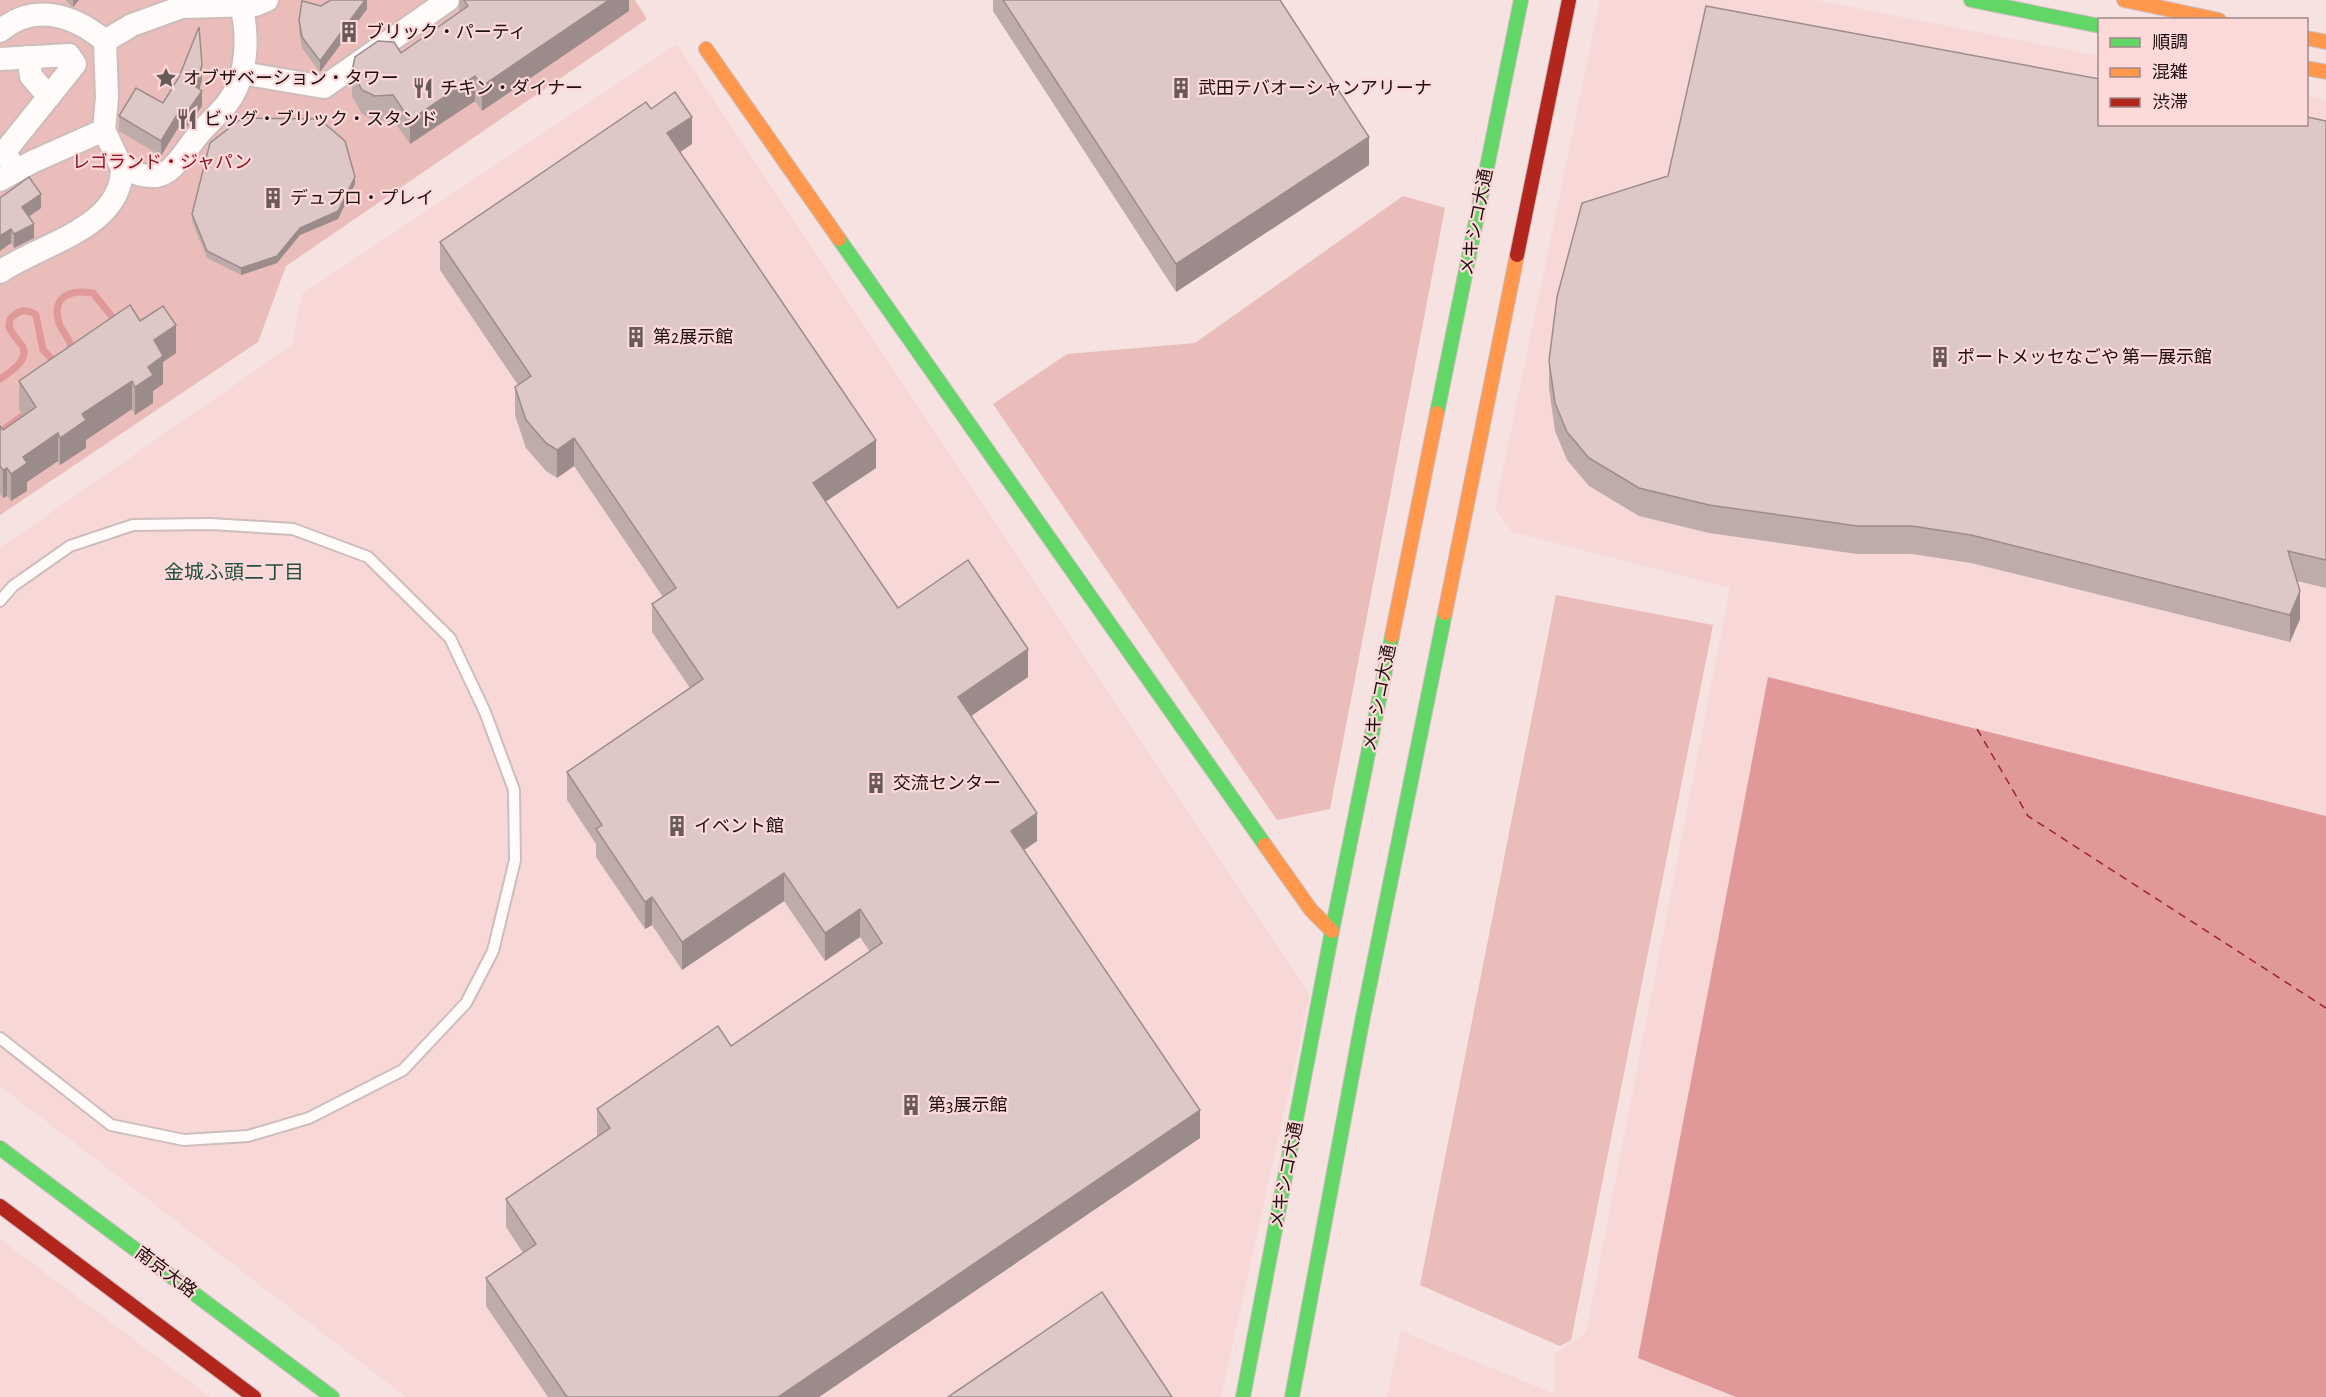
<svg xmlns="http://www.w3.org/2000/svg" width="2326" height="1397" viewBox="0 0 2326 1397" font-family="'Alegreya Sans','Noto Sans JP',sans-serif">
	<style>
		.built { fill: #f7d8d7 }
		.green { fill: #eabcba }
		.water { fill: #e19898 }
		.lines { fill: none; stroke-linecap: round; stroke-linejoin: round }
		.stream { stroke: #e19898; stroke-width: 7 }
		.ferry { stroke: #972530; stroke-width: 1.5; stroke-dasharray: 8 6; stroke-linecap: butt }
		.lane-casing { stroke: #cdbdbc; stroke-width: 14 }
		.street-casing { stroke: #cdbdbc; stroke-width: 26 }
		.fast-casing { stroke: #cdbdbc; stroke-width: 16 }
		.slow-casing { stroke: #cdbdbc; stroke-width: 16 }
		.jam-casing { stroke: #cdbdbc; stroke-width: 16 }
		.lane { stroke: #fefbfa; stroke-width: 10 }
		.street { stroke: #fefbfa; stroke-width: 22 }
		.fast { stroke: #63d668; stroke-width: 14 }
		.slow { stroke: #ff974d; stroke-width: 14 }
		.jam { stroke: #b3261e; stroke-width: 14 }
		.wall { fill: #beacab }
		.shaded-wall { fill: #9b8c8b }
		.building { fill: #ddc8c7; stroke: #9b8c8b; stroke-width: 1.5 }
		.labels { text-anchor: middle; stroke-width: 4.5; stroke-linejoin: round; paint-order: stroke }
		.poi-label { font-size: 18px; fill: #1d0f0e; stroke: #fddad9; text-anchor: start }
		.park-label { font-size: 18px; fill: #8b1726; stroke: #fddad9 }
		.street-label { font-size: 18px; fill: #1d0f0e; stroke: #fddad9 }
		.neighbourhood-label { font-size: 20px; fill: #1f4f3f; stroke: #fddad9 }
	</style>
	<rect width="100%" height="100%" fill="#f5e2e1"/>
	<!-- built -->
	<g class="built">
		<polygon points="1600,0 1816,0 2099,56 2100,124 2306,124 2307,96 2326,100 2326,825 1638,1358 1736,1397 1387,1397 1401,1331 1555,1394 1555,1354 1586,1333 1730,588 1512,532 1495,508"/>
		<polygon points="677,44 1310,995 1221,1397 406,1397 0,1086 0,548 292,345 302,294"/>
		<polygon points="0,1239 210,1397 0,1397"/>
	</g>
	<!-- green -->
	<g class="green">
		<polygon points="0,0 635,0 647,19 286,266 258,342 0,515"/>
		<polygon points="1403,196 1445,208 1330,809 1277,820 993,404 1067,354 1195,343"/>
		<polygon points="1556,595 1713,625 1571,1340 1560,1346 1420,1285"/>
	</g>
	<!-- water -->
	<polygon class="water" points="1768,677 2326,816 2326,1397 1736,1397 1638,1358"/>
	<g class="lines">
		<!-- stream -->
		<g class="stream">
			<path d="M 69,354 C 74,339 63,335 59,323 C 51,296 71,289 93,293 L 117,323"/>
			<path d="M 0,379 C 10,372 32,359 21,344 C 16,338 12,334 9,327 L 10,319 C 18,310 26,308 36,315 L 43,350 L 53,360 L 60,360"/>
			<polyline points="0,432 29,411"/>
		</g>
		<!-- ferry -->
		<polyline class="ferry" points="1977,729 2028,816 2326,1008"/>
		<defs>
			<polyline id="lane" points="0,601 13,586 70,546 133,525 211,524 293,529 368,557 450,638 485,712 514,790 515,860 493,951 466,1003 403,1070 309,1118 248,1136 184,1140 111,1125 0,1038"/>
			<g id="street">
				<path d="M 0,31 C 34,2 74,15 105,41 L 107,97 L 104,130 L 32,162 L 0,180"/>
				<polyline points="105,41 132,25 182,7 255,5 267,0"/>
				<polyline points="28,57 31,76 49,97"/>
				<polyline points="0,59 69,55 75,64 6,150 6,155 16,170"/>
				<polyline points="242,73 324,87 448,0"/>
				<path d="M 122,168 C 168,189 172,167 198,135 C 206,125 217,116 226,105 C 249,76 249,34 240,0"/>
				<path d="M 0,272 C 39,244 122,229 122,168 L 104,130"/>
			</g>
			<g id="fast">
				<polyline points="1971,0 2100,26"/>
				<polyline points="839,239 1265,845"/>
				<polyline points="1437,413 1521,0"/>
				<polyline points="0,1148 332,1397"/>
				<polyline points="1243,1397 1332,931 1392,636"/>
				<polyline points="1292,1397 1362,1022 1445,613"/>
			</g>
			<g id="slow">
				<polyline points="2124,0 2219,20"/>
				<polyline points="2306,38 2326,42"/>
				<polyline points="706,49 839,239"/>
				<polyline points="2306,68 2326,72"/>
				<polyline points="1445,613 1517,255"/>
				<polyline points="1392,636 1437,413"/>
				<polyline points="1265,845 1311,910 1332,931"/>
			</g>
			<g id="jam">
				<polyline points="1517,255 1569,0"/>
				<polyline points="0,1206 254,1397"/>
			</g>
		</defs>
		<!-- lane casing -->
		<use href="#lane" class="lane-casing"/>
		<!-- street casing -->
		<use href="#street" class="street-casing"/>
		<!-- fast casing -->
		<use href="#fast" class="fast-casing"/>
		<!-- slow casing -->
		<use href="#slow" class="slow-casing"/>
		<!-- jam casing -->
		<use href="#jam" class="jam-casing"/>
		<!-- lane -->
		<use href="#lane" class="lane"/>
		<!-- street -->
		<use href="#street" class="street"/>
		<!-- fast -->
		<use href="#fast" class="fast"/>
		<!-- slow -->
		<use href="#slow" class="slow"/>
		<!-- jam -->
		<use href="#jam" class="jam"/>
	</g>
	<!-- wall -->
	<g class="wall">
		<polygon points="65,0 79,0 73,7"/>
		<polygon points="367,0 367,9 320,72 302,48 299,31 299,20 321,6"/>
		<polygon points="459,0 629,0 629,11 482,111 475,101 410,144 393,120 375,121 362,114 352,96 352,71 401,53 459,12"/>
		<polygon points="993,0 1280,0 1369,165 1176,292 993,11"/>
		<polygon points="202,80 199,89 202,106 184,131 178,128 161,156 119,131 119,116 163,103"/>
		<polygon points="651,109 692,144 680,152 876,468 825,502 898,608 1028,677 971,716 1037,841 1024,850 1200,1138 819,1397 548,1397 486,1306 486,1278 523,1253 506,1227 506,1199 597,1137 597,1109 731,1046 870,952 860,937 825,961 784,901 682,970 652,925 645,929 596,857 596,844 567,800 567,772 690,688 652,632 652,604 663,597 574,466 557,478 546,471 526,448 515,415 515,387 518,385 440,270 440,242"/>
		<polygon points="2326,121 2326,588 2297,581 2300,619 2290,642 1971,563 1912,554 1857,554 1709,533 1639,516 1589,486 1567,460 1555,431 1549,388 1549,361"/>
		<polygon points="355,184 338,219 300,235 277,263 241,275 207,258 192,221 192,214"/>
		<polygon points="0,198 41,208 29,217 34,238 14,248 11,243 0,251"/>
		<polygon points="140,321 176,353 163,362 163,384 153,391 153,403 135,415 132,409 86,440 86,448 60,465 58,461 27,482 27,491 11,501 7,496 3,498 0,494 0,426 3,430 23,416 19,409 19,381"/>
	</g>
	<!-- shaded-wall -->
	<g class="shaded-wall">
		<polygon points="73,0 79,0 73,7"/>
		<polygon points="365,0 367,0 367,9 320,72 320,61"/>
		<polygon points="609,0 629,0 629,11 482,111 482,86"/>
		<polygon points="202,65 202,80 197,99 202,91 202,106 184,131 184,116 196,87"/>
		<polygon points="475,76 475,101 410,144 410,120"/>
		<polygon points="178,113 178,128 161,156 161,141"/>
		<polygon points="692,117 692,144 667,161 667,133"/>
		<polygon points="1369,137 1369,165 1176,292 1176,264"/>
		<polygon points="355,177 355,184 338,219 300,235 277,263 241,275 241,268 300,228"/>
		<polygon points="41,194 41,208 22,221 22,207"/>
		<polygon points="34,224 34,238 14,248 14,234"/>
		<polygon points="11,229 11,243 0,251 0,236"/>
		<polygon points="176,325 176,353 163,362 163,384 153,391 153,403 135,415 135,387 154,340"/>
		<polygon points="132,381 132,409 86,440 86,448 60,465 60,438 82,414"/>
		<polygon points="58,433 58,461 27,482 27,491 11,501 11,474 23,457"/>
		<polygon points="574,438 574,466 557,478 557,450"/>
		<polygon points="876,440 876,468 813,510 813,483"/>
		<polygon points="7,468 7,496 3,498 3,470"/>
		<polygon points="2300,591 2300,619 2290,642 2290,615"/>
		<polygon points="1028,649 1028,677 958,725 958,697"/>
		<polygon points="1037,813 1037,841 1011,859 1011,831"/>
		<polygon points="784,873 784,901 682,970 682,942"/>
		<polygon points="652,897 652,925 645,929 645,902"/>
		<polygon points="860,909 860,937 825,961 825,933"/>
		<polygon points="1200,1110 1200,1138 819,1397 778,1397"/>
	</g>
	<!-- building -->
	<g class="building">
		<polygon points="331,0 365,0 320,61 302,37 299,20 302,1 321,6"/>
		<polygon points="464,0 609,0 482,86 475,76 410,120 393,95 375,96 362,90 352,71 355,57 378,41 394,42 401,53 468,6"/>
		<polygon points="1003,0 1280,0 1369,137 1176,264"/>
		<polygon points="1706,6 2100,79 2100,124 2307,124 2307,117 2326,121 2326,560 2288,551 2300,591 2290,615 1971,535 1912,526 1857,526 1709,505 1639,488 1589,458 1567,432 1555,403 1549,361 1557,297 1582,203 1668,176"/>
		<polygon points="199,27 202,65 196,87 202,91 184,116 178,113 161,141 119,116 136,88 163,103 179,77"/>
		<polygon points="675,92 692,117 667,133 876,440 813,483 898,608 968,560 1028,649 958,697 1037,813 1011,831 1200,1110 778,1397 567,1397 486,1278 536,1244 506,1199 610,1128 597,1109 718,1026 731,1046 882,943 860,909 825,933 784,873 682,942 652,897 645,902 596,829 602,825 567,772 703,679 652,604 676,588 574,438 557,450 546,443 526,420 515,387 531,376 440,242 646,102 651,109"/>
		<polygon points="242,118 319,119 345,141 355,177 338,211 300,228 277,256 241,268 207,251 192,214 210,143"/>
		<polygon points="29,177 41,194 22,207 34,224 14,234 11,229 0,236 0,198"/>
		<polygon points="130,305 140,321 163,306 176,325 154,340 163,356 148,367 153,375 135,387 132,381 82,414 86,420 60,438 58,433 23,457 27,463 11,474 7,468 3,470 0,466 0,426 3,430 36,407 19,381"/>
		<polygon points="1102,1292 1172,1397 948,1397"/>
	</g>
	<!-- icons -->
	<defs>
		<symbol id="building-bare" viewBox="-9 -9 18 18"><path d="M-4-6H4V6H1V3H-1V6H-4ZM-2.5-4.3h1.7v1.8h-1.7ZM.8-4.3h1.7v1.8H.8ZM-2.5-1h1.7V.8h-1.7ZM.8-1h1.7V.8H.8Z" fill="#695958" stroke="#fddad9" stroke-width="2.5" paint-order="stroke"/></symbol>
		<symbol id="sight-bare" viewBox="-9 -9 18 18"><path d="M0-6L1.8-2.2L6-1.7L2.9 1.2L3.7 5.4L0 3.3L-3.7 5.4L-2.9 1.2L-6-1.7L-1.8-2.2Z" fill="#695958" stroke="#fddad9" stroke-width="2.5" paint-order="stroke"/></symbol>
		<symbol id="restaurant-bare" viewBox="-9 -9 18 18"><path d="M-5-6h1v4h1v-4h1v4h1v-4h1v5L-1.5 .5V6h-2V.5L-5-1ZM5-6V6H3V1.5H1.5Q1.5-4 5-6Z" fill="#695958" stroke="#fddad9" stroke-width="2.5" paint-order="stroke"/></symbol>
	</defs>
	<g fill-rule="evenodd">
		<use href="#building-bare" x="334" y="17" width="30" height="30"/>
		<use href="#sight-bare" x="151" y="63" width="30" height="30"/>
		<use href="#restaurant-bare" x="408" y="73" width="30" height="30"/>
		<use href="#building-bare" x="1166" y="73" width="30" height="30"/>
		<use href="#restaurant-bare" x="172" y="104" width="30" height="30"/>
		<use href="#building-bare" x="258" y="183" width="30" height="30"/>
		<use href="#building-bare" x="621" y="322" width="30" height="30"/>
		<use href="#building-bare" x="1925" y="342" width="30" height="30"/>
		<use href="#building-bare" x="861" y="768" width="30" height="30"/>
		<use href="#building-bare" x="662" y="811" width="30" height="30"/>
		<use href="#building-bare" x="896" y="1090" width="30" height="30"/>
	</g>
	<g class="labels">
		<!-- poi labels -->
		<g class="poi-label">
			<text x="366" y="38">ブリック・パーティ</text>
			<text x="183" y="84">オブザベーション・タワー</text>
			<text x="440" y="94">チキン・ダイナー</text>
			<text x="1198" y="94">武田テバオーシャンアリーナ</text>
			<text x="204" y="125">ビッグ・ブリック・スタンド</text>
			<text x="290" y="204">デュプロ・プレイ</text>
			<text x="653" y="343">第2展示館</text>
			<text x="1957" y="363">ポートメッセなごや 第一展示館</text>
			<text x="893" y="789">交流センター</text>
			<text x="694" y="832">イベント館</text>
			<text x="928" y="1111">第3展示館</text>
		</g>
		<!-- park labels -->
		<g class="park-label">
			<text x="162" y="168">レゴランド・ジャパン</text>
		</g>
		<!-- street labels -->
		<g class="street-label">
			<text transform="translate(1476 222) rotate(-79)" y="6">メキシコ大通</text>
			<text transform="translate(1379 698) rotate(-79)" y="6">メキシコ大通</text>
			<text transform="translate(1286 1175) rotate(-79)" y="6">メキシコ大通</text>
			<text transform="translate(166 1272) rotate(37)" y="6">南京大路</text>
		</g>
		<!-- neighbourhood labels -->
		<g class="neighbourhood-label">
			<text x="234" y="579">金城ふ頭二丁目</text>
		</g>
	</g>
	<!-- legend -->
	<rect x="2098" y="18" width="210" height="108" fill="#fddad9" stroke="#a38988" stroke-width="1.5"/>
	<rect x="2110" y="38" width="30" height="9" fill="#63d668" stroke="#a38988" stroke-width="1.5"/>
	<text x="2152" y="48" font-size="18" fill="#1d0f0e">順調</text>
	<rect x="2110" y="68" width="30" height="9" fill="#ff974d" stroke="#a38988" stroke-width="1.5"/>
	<text x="2152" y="78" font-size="18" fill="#1d0f0e">混雑</text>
	<rect x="2110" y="98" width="30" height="9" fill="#b3261e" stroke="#a38988" stroke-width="1.5"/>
	<text x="2152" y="108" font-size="18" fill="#1d0f0e">渋滞</text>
</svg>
